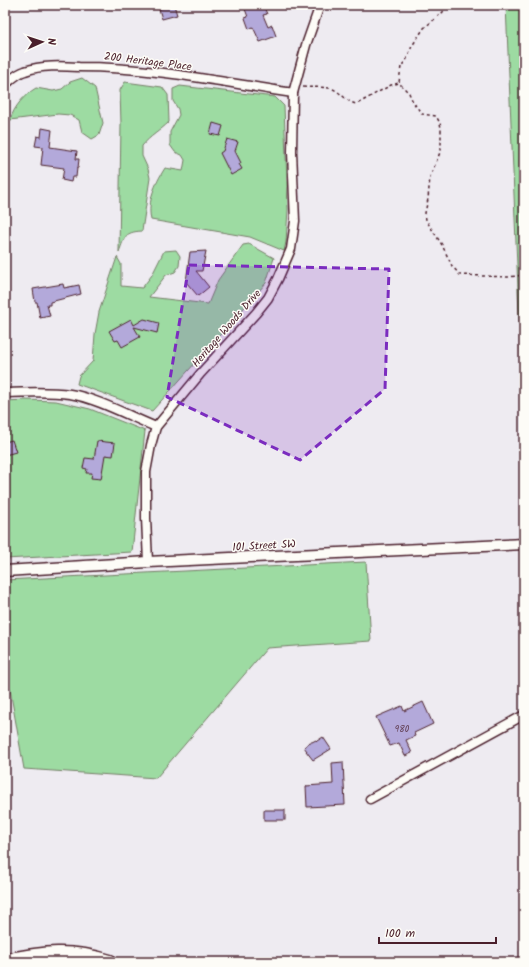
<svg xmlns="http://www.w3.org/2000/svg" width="529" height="967" viewBox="0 0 529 967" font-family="Kalam,sans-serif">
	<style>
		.green { fill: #9ddba2; stroke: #747d66 }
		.building { fill: #b3a9da; stroke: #4a1f2b }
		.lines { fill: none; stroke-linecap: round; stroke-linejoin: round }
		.minor-casing { stroke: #4a1f2b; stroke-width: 11 }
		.tertiary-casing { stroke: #4a1f2b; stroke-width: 13 }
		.motorway-casing { stroke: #4a1f2b; stroke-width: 17 }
		.path { stroke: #4a1f2b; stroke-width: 1.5; stroke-dasharray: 3 3; stroke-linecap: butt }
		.minor { stroke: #fdfcf7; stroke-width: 8 }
		.tertiary { stroke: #fdfcf7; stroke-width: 10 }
		.motorway { stroke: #fdfcf7; stroke-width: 14 }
		.marked { fill: #7b2cbf; fill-opacity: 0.2; stroke: #7b2cbf; stroke-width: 3; stroke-dasharray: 8 5; stroke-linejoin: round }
		.labels { text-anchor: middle; stroke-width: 3; stroke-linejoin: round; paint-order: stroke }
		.number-label { font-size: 9px; fill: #644257 }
		.street-label { font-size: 11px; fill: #4a1f2b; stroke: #fdfcf7 }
	</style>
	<rect width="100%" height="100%" fill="#eeebf1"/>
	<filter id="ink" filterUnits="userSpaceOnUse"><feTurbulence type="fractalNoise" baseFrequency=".025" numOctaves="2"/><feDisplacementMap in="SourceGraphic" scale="8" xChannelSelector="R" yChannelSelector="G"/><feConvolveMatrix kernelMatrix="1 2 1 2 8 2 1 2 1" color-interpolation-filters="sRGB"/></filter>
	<g filter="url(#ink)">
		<!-- green -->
		<g class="green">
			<polygon points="506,5 524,5 524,432"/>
			<path d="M 82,78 L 95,88 L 103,123 L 99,135 L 92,139 L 82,132 L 79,120 L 70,115 L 58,114 L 10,120 C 14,107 24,95 36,88 L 53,91 L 62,89 L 70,82 Z"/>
			<path d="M 125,82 L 162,87 L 168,95 L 169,122 C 160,131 150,136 142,146 L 142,156 L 148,169 L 150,178 L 142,231 C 124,232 125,237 119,252 L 121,124 L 120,90 Z"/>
			<path d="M 180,86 L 275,97 L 284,106 L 288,209 L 286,242 L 284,251 L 250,237 L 151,220 C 147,201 155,184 165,168 L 183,171 L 185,160 L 182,155 L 175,152 L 170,145 L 170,132 L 179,115 L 178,109 L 173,101 L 173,89 Z"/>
			<polygon points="249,244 274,258 266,283 206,351 152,411 77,384 79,376 93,361 95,334 99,312 117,257 121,264 121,286 142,288 152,275 164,251 176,250 180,256 179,266 175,272 166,275 149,297 208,304 218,280 243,245"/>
			<polygon points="26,400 56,401 90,409 145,431 132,552 5,559 5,401"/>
			<polygon points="366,562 371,641 267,648 156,778 24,769 5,661 5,580"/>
		</g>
		<!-- building -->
		<g class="building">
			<polygon points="163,5 174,5 177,15 162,19 159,9 164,7"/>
			<polygon points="254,5 263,5 267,14 263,15 268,27 272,25 276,36 260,42 253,27 249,29 245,18 248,17 245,9"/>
			<polygon points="213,123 223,126 220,136 210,134"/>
			<polygon points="42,128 52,130 50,147 77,151 76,159 79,159 78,168 77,168 76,177 72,177 71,182 62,180 64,168 41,165 43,147 35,146 37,136 41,137"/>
			<polygon points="227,139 238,142 235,151 241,163 239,164 242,169 231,175 220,153 223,151"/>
			<polygon points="206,251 202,271 196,271 209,287 198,296 186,282 190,252"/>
			<polygon points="63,284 64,288 79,285 81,294 50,302 50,305 47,305 50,316 40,318 37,302 35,302 33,289"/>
			<polygon points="131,319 134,325 144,319 159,323 157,333 134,327 140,337 122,347 118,340 115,341 109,331"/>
			<polygon points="12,440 16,452 5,455 5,442"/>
			<polygon points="97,441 115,443 113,456 105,455 101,479 91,478 92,473 86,473 87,469 83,468 85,458 94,459"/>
			<polygon points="423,702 433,724 414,733 415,736 406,740 412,753 405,756 399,743 390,746 376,717 402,706 404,711"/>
			<polygon points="323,737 331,749 313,760 306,751 307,751 304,747 310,742 312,742 316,740 317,741"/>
			<polygon points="343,762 345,805 307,807 306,786 333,784 332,763"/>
			<rect x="264" y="810" width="21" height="10"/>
		</g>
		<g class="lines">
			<defs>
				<g id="minor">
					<path d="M 5,85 C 11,80 17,73 25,71 C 41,65 62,66 79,67 C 151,67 222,82 293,93"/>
					<path d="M 5,393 C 26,392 49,391 70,394 C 96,398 131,417 156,427"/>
					<polyline points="148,562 146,518 146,472 151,445 156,427 201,373 256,313 268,298 278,279 291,249 295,221 292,152 293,93 306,45 320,5"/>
					<polyline points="370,799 524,715"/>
				</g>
				<polyline id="tertiary" points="5,571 148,562 524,544"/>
				<path id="motorway" d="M 5,961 C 44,953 71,950 110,962"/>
			</defs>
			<!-- minor casing -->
			<use href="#minor" class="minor-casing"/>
			<!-- tertiary casing -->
			<use href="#tertiary" class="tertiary-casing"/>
			<!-- motorway casing -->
			<use href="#motorway" class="motorway-casing"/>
			<!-- path -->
			<g class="path">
				<polyline points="445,5 443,12 424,28 412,46 406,61 401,66 399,83 409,93 413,102 422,114 436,116 440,123 441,128 441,150 430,177 428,199 425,213 426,220 442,245 452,266 460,275 509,277 524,275"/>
				<path d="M 303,87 C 313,88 324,86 333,89 C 342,93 347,103 357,104 L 391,85 L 399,83"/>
			</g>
			<!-- minor -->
			<use href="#minor" class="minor"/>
			<!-- tertiary -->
			<use href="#tertiary" class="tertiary"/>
			<!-- motorway -->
			<use href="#motorway" class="motorway"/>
		</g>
	</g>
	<!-- marked area -->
	<path class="marked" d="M 189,265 L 389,269 L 385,389 L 300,460 L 167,397 Z"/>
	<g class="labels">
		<!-- number labels -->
		<g class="number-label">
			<text x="402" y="732">980</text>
		</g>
		<!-- street labels -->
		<g class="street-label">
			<text transform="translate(148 61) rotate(7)" y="4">200 Heritage Place</text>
			<text transform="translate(226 328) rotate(-49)" y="4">Heritage Woods Drive</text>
			<text transform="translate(264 545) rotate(-3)" y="4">101 Street SW</text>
		</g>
	</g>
	<!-- margin -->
	<rect width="529" height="967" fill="none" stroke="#fdfcf7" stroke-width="20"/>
	<rect x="10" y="10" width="509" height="947" fill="none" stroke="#4a1f2b" stroke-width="1.5" filter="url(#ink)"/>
	<!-- north arrow -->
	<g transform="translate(42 42) rotate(87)" stroke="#fdfcf7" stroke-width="3" paint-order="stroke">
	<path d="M0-3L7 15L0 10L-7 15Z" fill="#4a1f2b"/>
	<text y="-6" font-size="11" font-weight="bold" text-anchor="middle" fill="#4a1f2b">N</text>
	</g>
	<!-- scale -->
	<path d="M379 937v6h117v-6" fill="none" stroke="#4a1f2b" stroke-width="2"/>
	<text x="385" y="937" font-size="12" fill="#4a1f2b" stroke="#fdfcf7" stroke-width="3" paint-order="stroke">100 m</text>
</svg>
